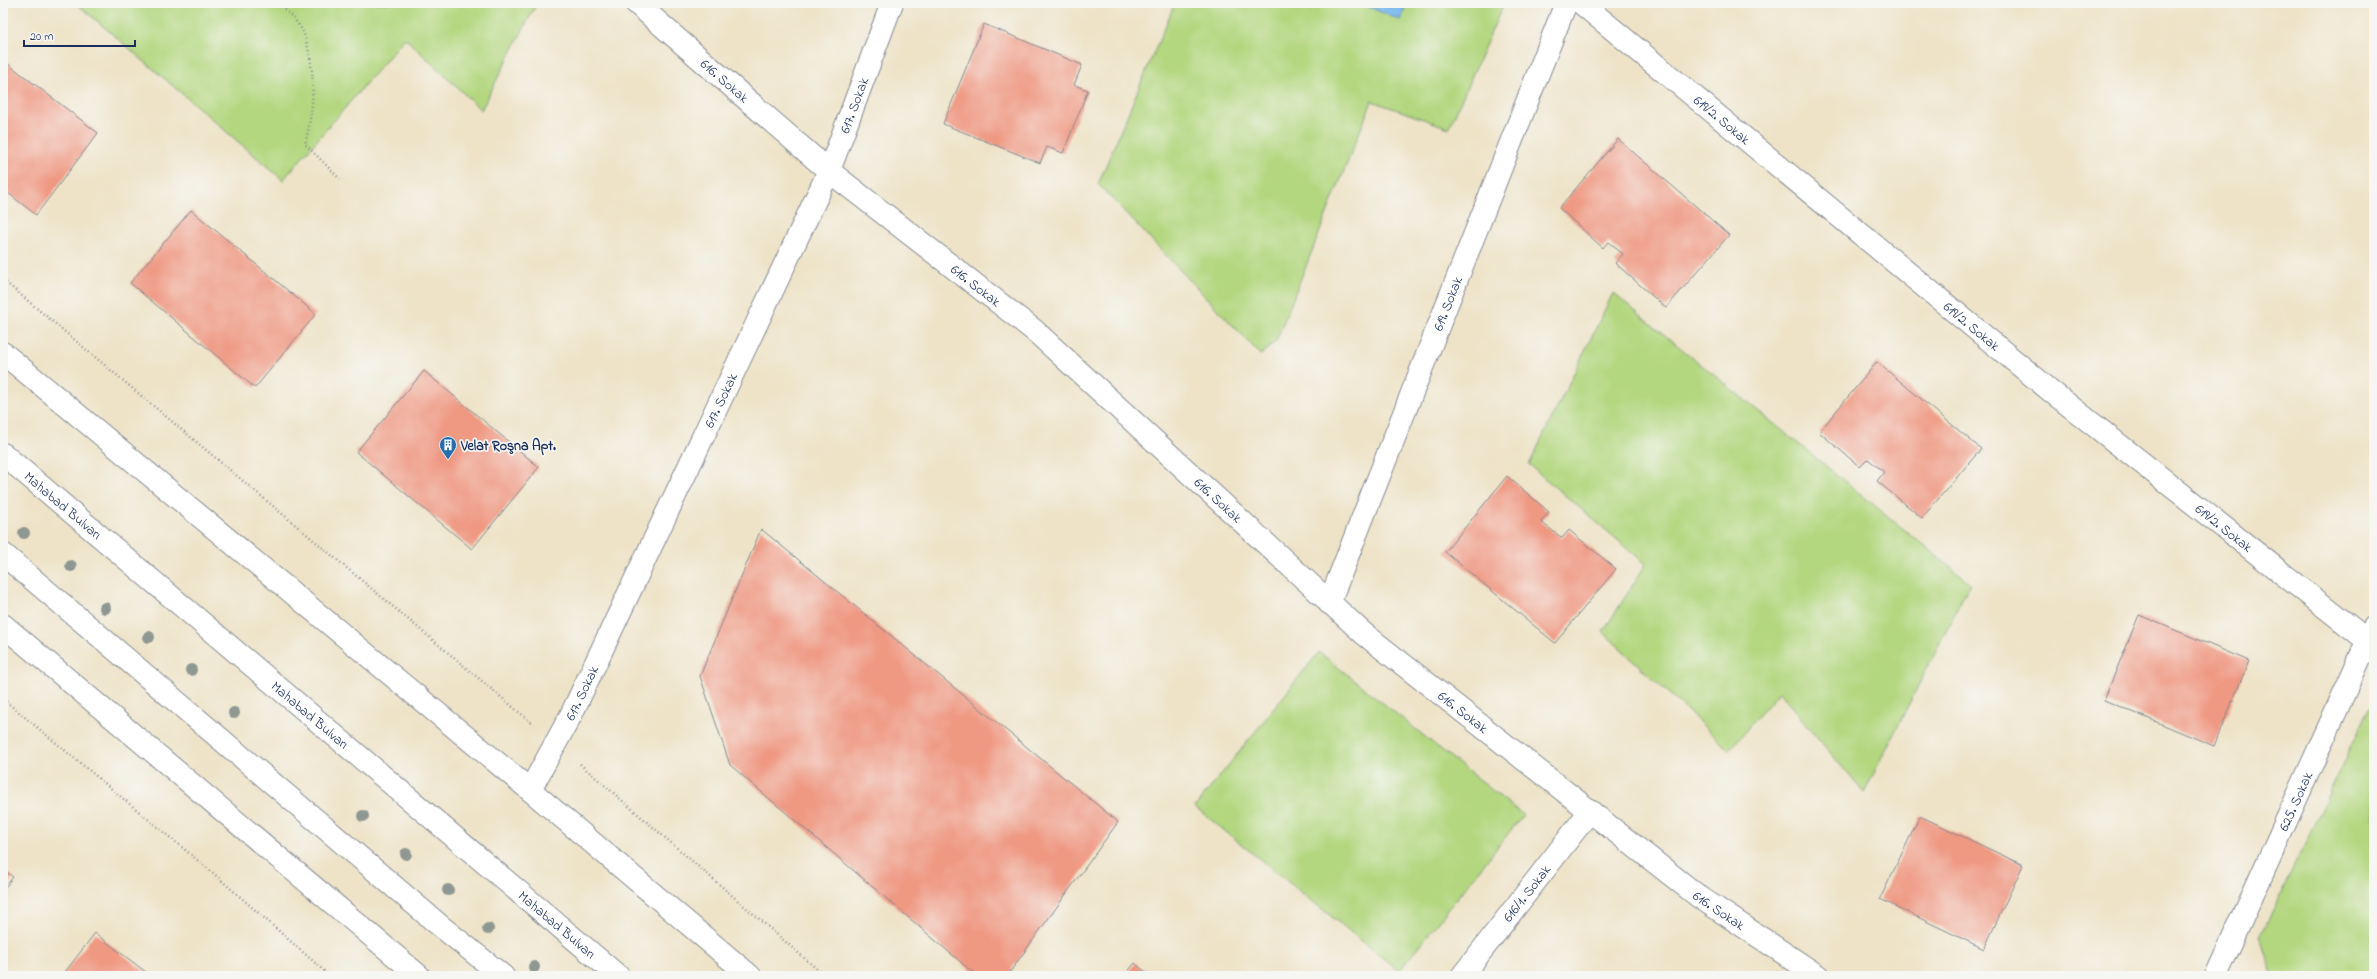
<svg xmlns="http://www.w3.org/2000/svg" width="2377" height="979" viewBox="0 0 2377 979" font-family="'Indie Flower',sans-serif">
	<style>
		.green { fill: #b3d77f; stroke: #67836e }
		.water { fill: #7bbaef; stroke: #4b74a6 }
		.building { fill: #ef9882 }
		.lines { fill: none; stroke-linecap: round; stroke-linejoin: round }
		.street-casing { stroke: #848992; stroke-width: 24 }
		.secondary-casing { stroke: #848992; stroke-width: 24 }
		.primary-casing { stroke: #848992; stroke-width: 24 }
		.path { stroke: #848992; stroke-width: 2.5; stroke-dasharray: 1 3; stroke-linecap: butt }
		.street { stroke: #fff; stroke-width: 22 }
		.secondary { stroke: #fff; stroke-width: 22 }
		.primary { stroke: #fff; stroke-width: 22 }
		.tree { fill: #8f9792 }
		.labels { text-anchor: middle; stroke-width: 3.5; stroke-linejoin: round; paint-order: stroke }
		.street-label { font-size: 14px; fill: #1b2f5e; stroke: #f6f6f2 }
		.poi-label { font-size: 14px; font-weight: bold; fill: #1b2f5e; stroke: #f6f6f2; text-anchor: start }
	</style>
	<rect width="100%" height="100%" fill="#f6f6f2"/>
	<filter id="ink" filterUnits="userSpaceOnUse"><feTurbulence type="fractalNoise" baseFrequency=".025" numOctaves="2"/><feDisplacementMap in="SourceGraphic" scale="8" xChannelSelector="R" yChannelSelector="G"/><feConvolveMatrix kernelMatrix="1 2 1 2 8 2 1 2 1" color-interpolation-filters="sRGB"/></filter>
	<filter id="wash" filterUnits="userSpaceOnUse"><feTurbulence type="fractalNoise" baseFrequency=".012" numOctaves="4" result="noise"/><feDisplacementMap in="SourceGraphic" scale="16" xChannelSelector="R" yChannelSelector="G"/><feGaussianBlur stdDeviation="0.9" result="paint"/><feColorMatrix in="noise" values="0 0 0 0 0 0 0 0 0 0 0 0 0 0 0 0 0 1.4 0 .05"/><feComposite in="paint" operator="in"/></filter>
	<g filter="url(#wash)">
		<rect width="100%" height="100%" fill="#eee3c7"/>
		<!-- green -->
		<g class="green">
			<polygon points="76,3 537,3 481,110 405,38 283,180"/>
			<polygon points="1175,3 1504,3 1449,128 1372,101 1276,341 1261,355 1098,184"/>
			<polygon points="1613,293 1970,583 1864,793 1779,692 1729,750 1603,632 1646,564 1529,465"/>
			<polygon points="1319,652 1523,815 1399,971 1195,807"/>
			<polygon points="2374,699 2374,976 2272,976 2261,935"/>
		</g>
		<!-- water -->
		<polygon class="water" points="1359,3 1407,3 1400,20"/>
		<g id="blocks">
			<!-- building -->
			<g class="building">
				<polygon points="984,24 1082,65 1074,85 1088,90 1063,153 1047,147 1040,163 943,124"/>
				<polygon points="3,60 98,133 36,215 3,189"/>
				<polygon points="1618,139 1729,235 1666,308 1615,263 1623,254 1608,242 1603,248 1559,208"/>
				<polygon points="191,210 316,314 255,388 130,283"/>
				<polygon points="1877,362 1981,449 1922,518 1877,481 1884,472 1868,459 1860,467 1819,432"/>
				<polygon points="424,371 539,467 472,549 356,452"/>
				<polygon points="1507,476 1549,512 1541,522 1562,538 1569,530 1616,569 1555,643 1445,552"/>
				<polygon points="761,529 1118,822 1007,976 977,976 730,765 700,676"/>
				<polygon points="2139,615 2249,661 2214,746 2104,700"/>
				<polygon points="1920,816 2023,865 1984,949 1880,899"/>
				<polygon points="3,869 13,877 3,890"/>
				<polygon points="95,933 151,976 62,976"/>
				<polygon points="1135,963 1150,976 1124,976"/>
			</g>
		</g>
	</g>
	<g filter="url(#ink)">
		<use href="#blocks" fill-opacity="0" stroke="#848992" stroke-width="1"/>
		<g class="lines">
			<defs>
				<g id="street">
					<path id="s1" d="M 636,3 L 829,171 L 1035,331 L 1363,633 L 1698,896 L 1818,976"/>
					<path id="s2" d="M 1581,3 L 2052,392 L 2368,641"/>
					<path id="s3" d="M 1329,603 L 1566,3"/>
					<path id="s4" d="M 530,790 L 571,715 L 829,171 L 892,3"/>
					<path id="s5" d="M 1462,976 L 1590,811"/>
					<path id="s6" d="M 2216,976 L 2374,627"/>
				</g>
				<polyline id="secondary" points="3,625 419,976"/>
				<g id="primary">
					<polyline points="3,353 530,790 750,976"/>
					<path id="s7" d="M 3,454 L 618,976"/>
					<polyline points="3,554 438,924 503,976"/>
				</g>
			</defs>
			<!-- street casing -->
			<use href="#street" class="street-casing"/>
			<!-- secondary casing -->
			<use href="#secondary" class="secondary-casing"/>
			<!-- primary casing -->
			<use href="#primary" class="primary-casing"/>
			<!-- path -->
			<g class="path">
				<path d="M 280,3 C 287,12 298,22 303,32 C 317,68 314,108 305,144 L 340,179"/>
				<polyline points="3,280 532,723"/>
				<polyline points="3,699 213,873 330,976"/>
				<polyline points="580,764 825,976"/>
			</g>
			<!-- street -->
			<use href="#street" class="street"/>
			<!-- secondary -->
			<use href="#secondary" class="secondary"/>
			<!-- primary -->
			<use href="#primary" class="primary"/>
		</g>
		<!-- trees -->
		<g class="tree">
			<circle cx="24" cy="533" r="6"/>
			<circle cx="71" cy="566" r="6"/>
			<circle cx="105" cy="608" r="6"/>
			<circle cx="149" cy="637" r="6"/>
			<circle cx="191" cy="670" r="6"/>
			<circle cx="234" cy="713" r="6"/>
			<circle cx="363" cy="816" r="6"/>
			<circle cx="406" cy="854" r="6"/>
			<circle cx="448" cy="890" r="6"/>
			<circle cx="488" cy="929" r="6"/>
			<circle cx="534" cy="967" r="6"/>
		</g>
	</g>
	<!-- icons -->
	<defs>
		<symbol id="building-pin" viewBox="-11 -11 22 30"><path d="M0 17L-7.5 6A9.5 9.5 0 1 1 7.5 6Z" fill="#1f6fb2" stroke="#f6f6f2"/><path d="M-4-6H4V6H1V3H-1V6H-4ZM-2.5-4.3h1.7v1.8h-1.7ZM.8-4.3h1.7v1.8H.8ZM-2.5-1h1.7V.8h-1.7ZM.8-1h1.7V.8H.8Z" fill="#fff"/></symbol>
	</defs>
	<g fill-rule="evenodd">
		<use href="#building-pin" x="438" y="435" width="20" height="27"/>
	</g>
	<g class="labels">
		<!-- street labels -->
		<g class="street-label">
			<text dy="5" stroke="none"><textPath href="#s1" startOffset="118">616. Sokak</textPath></text>
			<text dy="5" stroke="none"><textPath href="#s4" startOffset="758">617. Sokak</textPath></text>
			<text dy="5" stroke="none"><textPath href="#s2" startOffset="183">619/2. Sokak</textPath></text>
			<text dy="5" stroke="none"><textPath href="#s1" startOffset="442">616. Sokak</textPath></text>
			<text dy="5" stroke="none"><textPath href="#s3" startOffset="322">619. Sokak</textPath></text>
			<text dy="5" stroke="none"><textPath href="#s2" startOffset="507">619/2. Sokak</textPath></text>
			<text dy="5" stroke="none"><textPath href="#s4" startOffset="434">617. Sokak</textPath></text>
			<text dy="5" stroke="none"><textPath href="#s1" startOffset="766">616. Sokak</textPath></text>
			<text dy="5" stroke="none"><textPath href="#s7" startOffset="79">Mahabad Bulvarı</textPath></text>
			<text dy="5" stroke="none"><textPath href="#s2" startOffset="830">619/2. Sokak</textPath></text>
			<text dy="5" stroke="none"><textPath href="#s4" startOffset="110">617. Sokak</textPath></text>
			<text dy="5" stroke="none"><textPath href="#s1" startOffset="1090">616. Sokak</textPath></text>
			<text dy="5" stroke="none"><textPath href="#s7" startOffset="403">Mahabad Bulvarı</textPath></text>
			<text dy="5" stroke="none"><textPath href="#s6" startOffset="192">625. Sokak</textPath></text>
			<text dy="5" stroke="none"><textPath href="#s5" startOffset="105">616/1. Sokak</textPath></text>
			<text dy="5" stroke="none"><textPath href="#s1" startOffset="1414">616. Sokak</textPath></text>
			<text dy="5" stroke="none"><textPath href="#s7" startOffset="727">Mahabad Bulvarı</textPath></text>
		</g>
		<!-- poi labels -->
		<g class="poi-label">
			<text x="461" y="450">Velat Roşna Apt.</text>
		</g>
	</g>
	<!-- margin -->
	<rect width="2377" height="979" fill="none" stroke="#f6f6f2" stroke-width="16"/>
	<!-- scale -->
	<path d="M24 40v6h111v-6" fill="none" stroke="#1b2f5e" stroke-width="2"/>
	<text x="30" y="40" font-size="12" fill="#1b2f5e" stroke="#f6f6f2" stroke-width="3" paint-order="stroke">20 m</text>
</svg>
